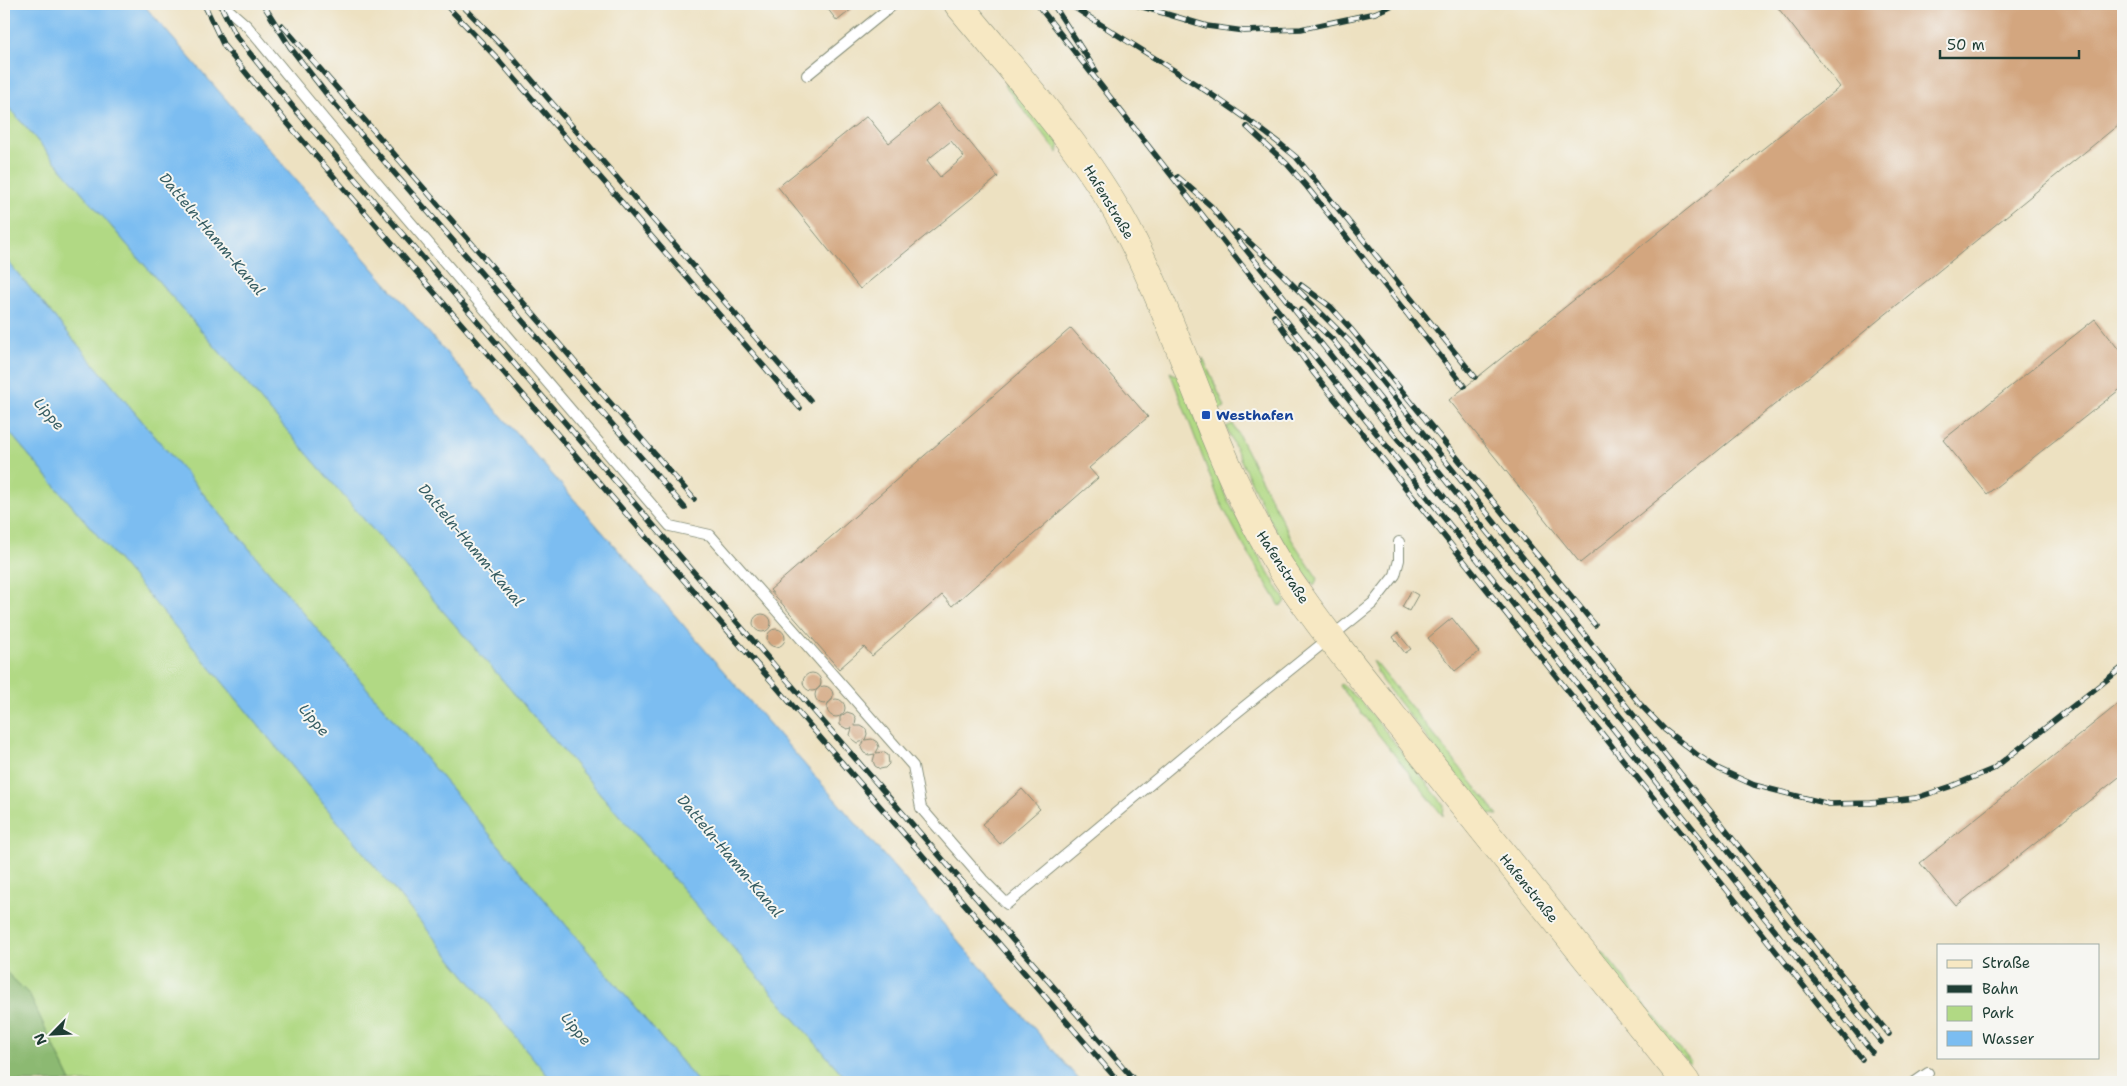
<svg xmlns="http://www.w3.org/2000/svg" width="2127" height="1086" viewBox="0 0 2127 1086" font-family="'Shantell Sans',sans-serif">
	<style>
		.green { fill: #b1d984; stroke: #688b5c }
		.forest { fill: #8cb972; stroke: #567b53 }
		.water { fill: #7bbdf1; stroke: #4d7d92 }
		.building { fill: #d3a67f; fill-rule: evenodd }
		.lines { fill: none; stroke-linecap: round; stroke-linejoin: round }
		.lane-casing { stroke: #868f7a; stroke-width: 12 }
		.secondary-casing { stroke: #868f7a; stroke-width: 29 }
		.lane { stroke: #fff; stroke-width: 10 }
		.secondary { stroke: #f7e8c3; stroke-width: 28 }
		.rail-casing { stroke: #1f3d34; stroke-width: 5.5 }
		.rail { stroke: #f6f6f2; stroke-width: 4; stroke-dasharray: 11; stroke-linecap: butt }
		.transit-dot { fill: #1a4fb4; stroke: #f6f6f2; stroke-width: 2 }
		.labels { text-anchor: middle; stroke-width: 4; stroke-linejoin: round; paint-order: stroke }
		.street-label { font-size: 14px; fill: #1f3d34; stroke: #f6f6f2 }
		.transit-label { font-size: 14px; font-weight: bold; fill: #164399; stroke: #f6f6f2; text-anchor: start }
		.water-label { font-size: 15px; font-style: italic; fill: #365d63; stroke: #f6f6f2 }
	</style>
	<rect width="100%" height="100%" fill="#f6f6f2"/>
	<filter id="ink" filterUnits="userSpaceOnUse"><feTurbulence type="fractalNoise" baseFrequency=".02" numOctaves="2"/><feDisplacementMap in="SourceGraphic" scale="10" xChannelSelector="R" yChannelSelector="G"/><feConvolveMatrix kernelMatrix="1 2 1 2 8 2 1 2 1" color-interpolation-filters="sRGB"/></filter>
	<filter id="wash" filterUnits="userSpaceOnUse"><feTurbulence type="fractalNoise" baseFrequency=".0096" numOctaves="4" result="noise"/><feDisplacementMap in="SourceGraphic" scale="20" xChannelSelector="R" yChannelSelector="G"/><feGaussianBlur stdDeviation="1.12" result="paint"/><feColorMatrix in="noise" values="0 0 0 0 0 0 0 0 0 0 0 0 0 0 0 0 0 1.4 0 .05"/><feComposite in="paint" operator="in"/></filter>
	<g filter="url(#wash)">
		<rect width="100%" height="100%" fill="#ede1c1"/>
		<!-- green -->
		<g class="green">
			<polygon points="1006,83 1060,142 1058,153 1004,85"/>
			<polygon points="4,102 849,1082 698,1082 4,257"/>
			<polygon points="1203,358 1225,407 1218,410 1199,369"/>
			<polygon points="1170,372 1180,377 1226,497 1249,540 1286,602 1280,606 1242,543 1219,500"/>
			<path d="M 1233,424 L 1292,540 L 1318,579 L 1314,585 C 1276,541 1250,480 1226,427 Z"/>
			<polygon points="4,426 220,679 553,1082 71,1082 29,995 4,970"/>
			<polygon points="1372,661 1376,663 1498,815 1487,814 1382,681"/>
			<polygon points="1341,684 1363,703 1444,805 1443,816 1340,686"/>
			<polygon points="1602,951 1691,1062 1689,1064 1643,1014 1601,962"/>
		</g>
		<!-- forest -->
		<polygon class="forest" points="4,970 29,994 71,1082 4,1082"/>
		<!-- water -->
		<g class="water">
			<polygon points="4,4 143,4 1081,1082 849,1082 4,102"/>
			<polygon points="4,257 698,1082 553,1082 220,679 4,426"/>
		</g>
		<g id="blocks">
			<!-- building -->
			<g class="building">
				<polygon points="824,4 858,4 837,21"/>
				<polygon points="1775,4 2123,4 2123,121 1580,563 1449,400 1840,87"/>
				<path d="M 938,103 L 998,177 L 860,289 L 778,187 L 867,116 L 889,143 ZM 951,141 L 964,157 L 940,177 L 927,160 Z"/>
				<polygon points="2095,319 2123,355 2123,387 1987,494 1943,440"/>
				<polygon points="1071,328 1148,417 1089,468 1098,478 952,606 942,595 872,656 864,647 839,669 770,590"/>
				<polygon points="1411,591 1418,595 1409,611 1402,607"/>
				<circle cx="762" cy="623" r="9"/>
				<polygon points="1452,618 1479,652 1455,671 1428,638"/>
				<circle cx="776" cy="638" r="9"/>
				<polygon points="1398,633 1411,649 1405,653 1393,637"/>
				<circle cx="812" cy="682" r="9"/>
				<circle cx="824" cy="695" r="9"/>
				<circle cx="836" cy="708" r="9"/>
				<polygon points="2123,700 2123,774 1956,906 1920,863"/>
				<polygon points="847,712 853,714 856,718 855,726 861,726 866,729 867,734 865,740 872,739 877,742 879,747 876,753 883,752 888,755 889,764 885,768 880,769 875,766 873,761 875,754 869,755 864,753 861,748 864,741 857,743 853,740 850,735 852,728 847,729 840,725 840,717"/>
				<polygon points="1022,789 1040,809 1000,844 982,824"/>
			</g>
		</g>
	</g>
	<g filter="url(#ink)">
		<use href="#blocks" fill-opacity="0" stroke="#868f7a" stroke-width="1"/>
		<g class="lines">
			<defs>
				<g id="lane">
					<polyline points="222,4 247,26 365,169 670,526 710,535 913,766 921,808 983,880 1007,904 1225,722 1373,603 1395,575 1399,560 1399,542"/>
					<polyline points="807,75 894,4"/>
					<polyline points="1915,1082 1928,1073"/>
				</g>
				<path id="secondary" d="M 958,4 C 1020,80 1089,153 1133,241 C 1188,351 1218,473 1286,576 C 1326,636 1374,692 1418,748 C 1507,860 1597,971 1686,1082"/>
			</defs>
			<!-- lane casing -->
			<use href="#lane" class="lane-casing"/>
			<!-- secondary casing -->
			<use href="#secondary" class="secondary-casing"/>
			<!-- lane -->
			<use href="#lane" class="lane"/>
			<!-- secondary -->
			<use href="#secondary" class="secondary"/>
			<defs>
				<g id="rail">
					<polyline points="204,4 224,46 283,118 1119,1082"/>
					<polyline points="220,4 236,36 293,107 729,613 1136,1082"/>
					<polyline points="263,4 290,47 331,100 685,508"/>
					<polyline points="445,4 496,57 800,408"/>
					<polyline points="461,4 506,50 810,400"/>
					<polyline points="1037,4 1244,268 1872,1052"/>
					<polyline points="1053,4 1096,71"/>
					<path d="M 1069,4 C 1145,54 1226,98 1296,157 L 1475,377"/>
					<polyline points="1133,4 1207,26 1244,31 1301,29 1375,13 1395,4"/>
					<polyline points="282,25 694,499"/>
					<polyline points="1247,127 1287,164 1307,187 1464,386"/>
					<polyline points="1178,177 1211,206 1881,1042"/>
					<polyline points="1238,232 1271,262"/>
					<polyline points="1267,259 1351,343 1640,704 1665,730 1696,754 1719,769 1754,785 1829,804 1871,803 1916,798 1952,786 1993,769 2123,667"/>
					<polyline points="1301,285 1331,307 1351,329 1595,625"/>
					<polyline points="1301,310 1333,340 1889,1034"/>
					<polyline points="1274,316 1313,372 1862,1059"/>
				</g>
			</defs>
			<!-- rail casing -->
			<use href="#rail" class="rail-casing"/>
			<!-- rail -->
			<use href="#rail" class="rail"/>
		</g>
	</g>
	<!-- markers -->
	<rect class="transit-dot" x="1201" y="410" width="10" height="10" rx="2.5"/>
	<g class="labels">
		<!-- street labels -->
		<g class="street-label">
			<text transform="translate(1109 202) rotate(59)" y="5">Hafenstraße</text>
			<text transform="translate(1283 567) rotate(57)" y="5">Hafenstraße</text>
			<text transform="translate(1529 888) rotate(51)" y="5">Hafenstraße</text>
		</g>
		<!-- transit labels -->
		<g class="transit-label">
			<text x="1216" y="420">Westhafen</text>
		</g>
		<!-- water labels -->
		<g class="water-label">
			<text transform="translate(212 234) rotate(50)" y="5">Datteln-Hamm-Kanal</text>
			<text transform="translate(49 414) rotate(49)" y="5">Lippe</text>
			<text transform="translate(471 545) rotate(50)" y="5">Datteln-Hamm-Kanal</text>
			<text transform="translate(314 720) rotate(49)" y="5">Lippe</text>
			<text transform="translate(730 856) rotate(50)" y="5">Datteln-Hamm-Kanal</text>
			<text transform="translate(576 1029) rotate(50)" y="5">Lippe</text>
		</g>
	</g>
	<!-- margin -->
	<rect width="2127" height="1086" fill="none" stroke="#f6f6f2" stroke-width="20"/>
	<!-- legend -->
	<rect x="1937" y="944" width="162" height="115" fill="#f6f6f2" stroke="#a0aca6"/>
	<rect x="1947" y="960" width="25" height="8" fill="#f7e8c3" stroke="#a0aca6"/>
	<text x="1982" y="968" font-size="15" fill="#1f3d34">Straße</text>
	<rect x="1947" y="985" width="25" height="8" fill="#1f3d34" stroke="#a0aca6"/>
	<text x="1982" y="994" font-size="15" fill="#1f3d34">Bahn</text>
	<rect x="1947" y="1006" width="25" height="15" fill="#b1d984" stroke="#a0aca6"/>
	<text x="1982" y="1018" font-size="15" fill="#1f3d34">Park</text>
	<rect x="1947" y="1031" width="25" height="15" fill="#7bbdf1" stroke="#a0aca6"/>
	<text x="1982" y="1044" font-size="15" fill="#1f3d34">Wasser</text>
	<!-- north arrow -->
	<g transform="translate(52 1034) rotate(246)" stroke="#f6f6f2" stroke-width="4" paint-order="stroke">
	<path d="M0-4L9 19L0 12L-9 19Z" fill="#1f3d34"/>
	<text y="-8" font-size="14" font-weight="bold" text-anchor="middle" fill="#1f3d34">N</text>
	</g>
	<!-- scale -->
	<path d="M1940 50v8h139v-8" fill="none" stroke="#1f3d34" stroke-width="2.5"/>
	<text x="1947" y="50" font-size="15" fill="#1f3d34" stroke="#f6f6f2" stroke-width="4" paint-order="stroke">50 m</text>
</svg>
